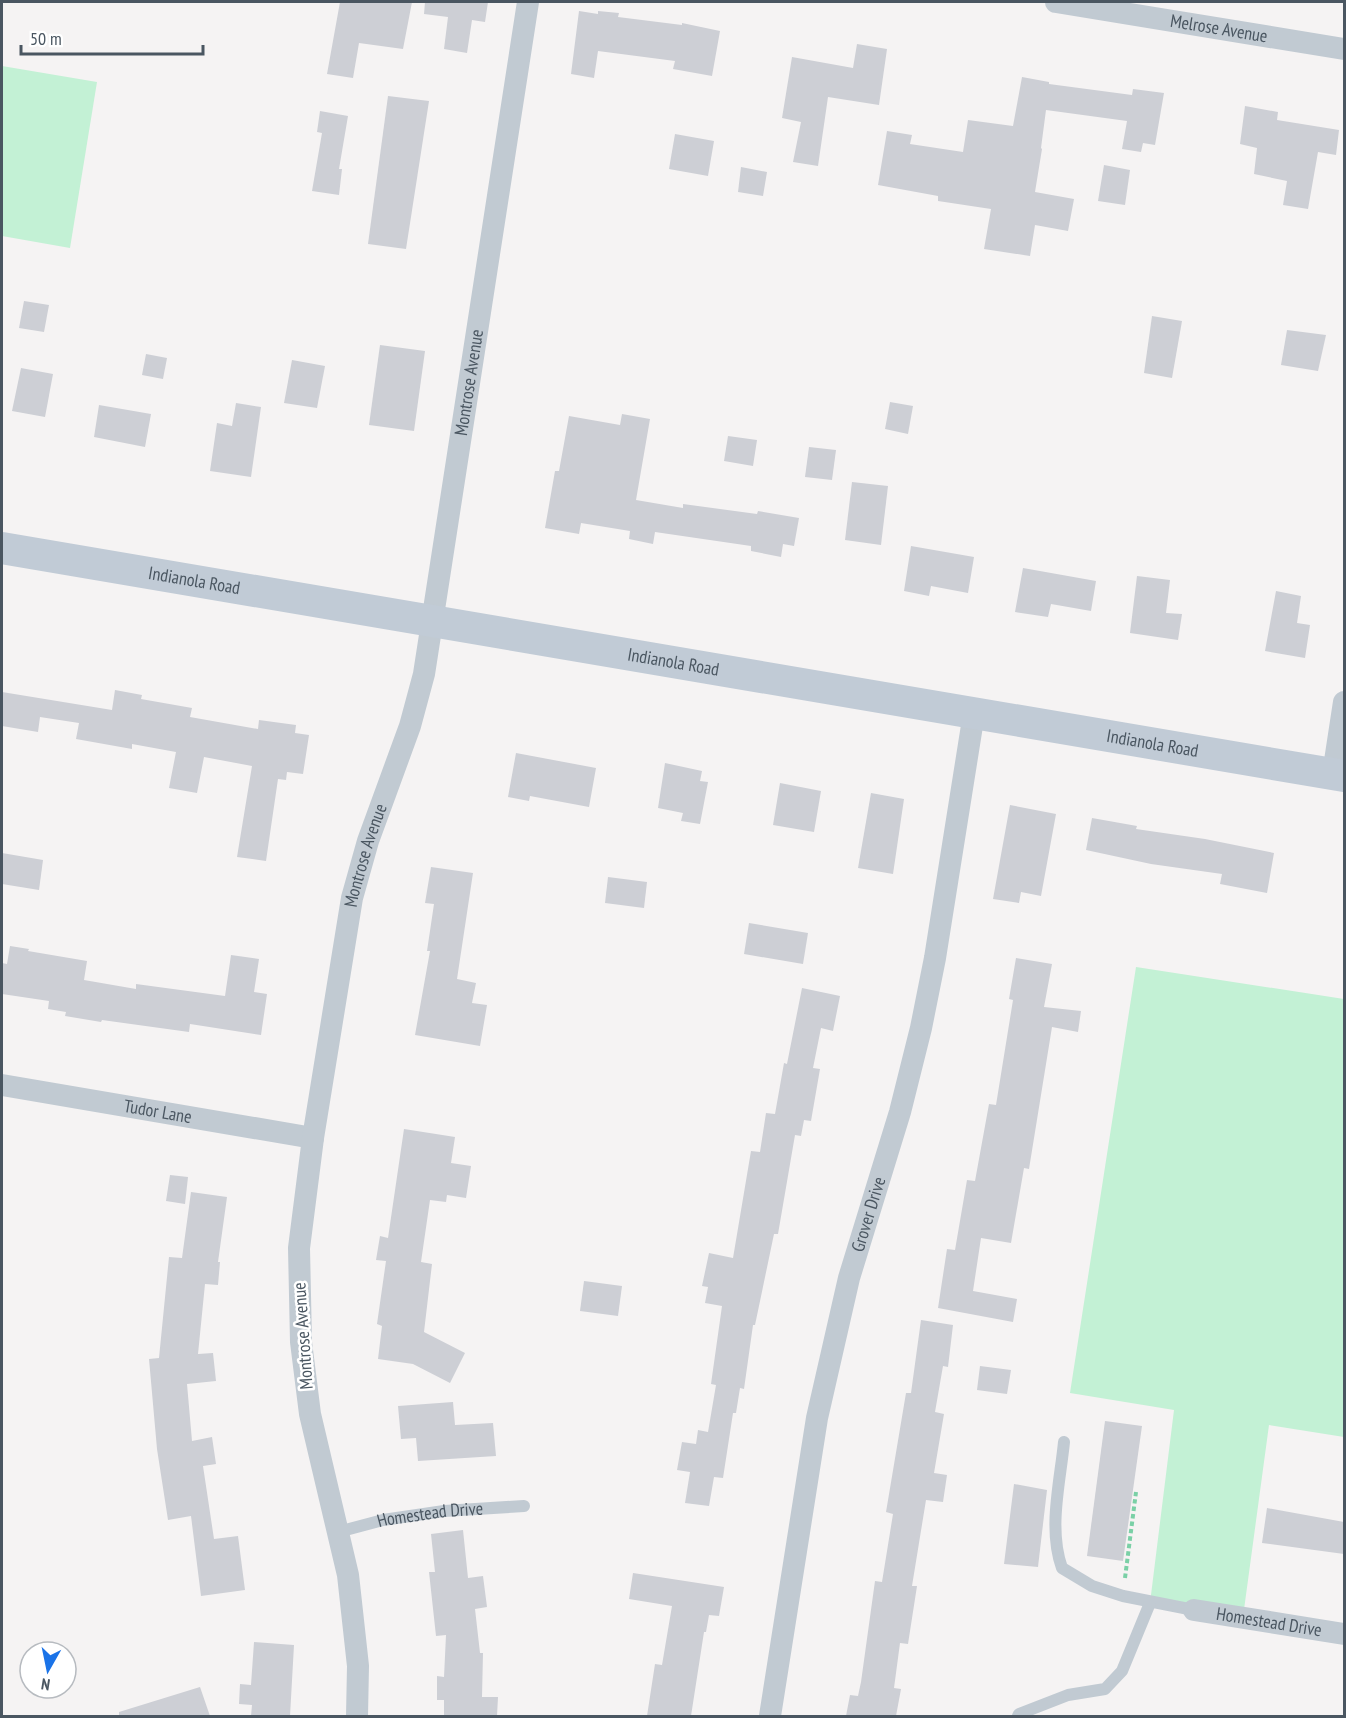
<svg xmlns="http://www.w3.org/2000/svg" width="1346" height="1718" viewBox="0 0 1346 1718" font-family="'PT Sans Narrow',sans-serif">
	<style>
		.green { fill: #c3f1d5 }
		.building { fill: #cdcfd5 }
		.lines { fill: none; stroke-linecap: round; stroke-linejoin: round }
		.path { stroke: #7ad0a6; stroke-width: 4; stroke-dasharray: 4.5 3; stroke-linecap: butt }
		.lane { stroke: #c1cad2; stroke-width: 12 }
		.street { stroke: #c1cad2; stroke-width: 22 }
		.secondary { stroke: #c1cbd6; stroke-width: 32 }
		.labels { text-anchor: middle; stroke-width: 5; stroke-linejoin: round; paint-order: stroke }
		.street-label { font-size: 18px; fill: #4a5661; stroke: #fff }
	</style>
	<rect width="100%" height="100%" fill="#f5f3f3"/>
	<!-- green -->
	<g class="green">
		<polygon points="2,66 97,82 70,248 2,236"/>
		<polygon points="1136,967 1344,999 1344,1437 1269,1425 1243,1617 1150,1603 1174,1410 1070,1393"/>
	</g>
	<!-- building -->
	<g class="building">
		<polygon points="340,2 412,2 403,49 359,43 353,78 327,74"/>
		<polygon points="425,2 488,2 485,22 472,20 467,53 444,49 448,17 424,14"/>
		<polygon points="579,11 598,14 598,11 619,13 618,17 682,25 682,23 720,31 712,76 673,69 675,61 598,51 594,78 571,74"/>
		<polygon points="857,44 887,49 879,105 828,97 818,166 793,162 801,122 782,118 792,57 853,68"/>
		<polygon points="1022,77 1049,82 1049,84 1132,95 1133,89 1164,93 1155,145 1143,143 1141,152 1122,149 1127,121 1046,110 1041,148 1042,149 1035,192 1074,199 1068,231 1035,225 1030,256 984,249 991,209 938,201 938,196 878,185 887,131 912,135 910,144 963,152 968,120 1013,126"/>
		<polygon points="388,96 429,101 406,249 368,244"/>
		<polygon points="1245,106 1278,112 1277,120 1339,130 1336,155 1318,152 1308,209 1283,205 1287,181 1254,174 1257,148 1240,144"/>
		<polygon points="320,111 348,116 339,169 342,169 339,195 312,191 322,133 317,132"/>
		<polygon points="675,134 714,141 708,176 669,169"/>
		<polygon points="1104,165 1130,170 1125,205 1098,201"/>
		<polygon points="741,167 767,172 763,196 738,192"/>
		<polygon points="24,301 49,305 44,332 19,328"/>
		<polygon points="1152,316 1182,321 1172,378 1144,373"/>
		<polygon points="1287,330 1326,335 1318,371 1281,365"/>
		<polygon points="380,345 425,351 414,431 369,425"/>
		<polygon points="146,354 167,358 163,379 142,375"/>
		<polygon points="292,360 325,366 317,408 284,403"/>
		<polygon points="21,368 53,374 45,417 12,411"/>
		<polygon points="890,402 913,406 908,434 885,429"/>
		<polygon points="236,403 261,407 251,477 210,471 217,423 232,426"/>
		<polygon points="99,405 151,414 145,447 94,437"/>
		<polygon points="622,414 650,419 636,500 683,508 683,504 757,514 758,511 799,518 794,546 783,544 781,557 751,551 751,546 655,532 653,544 629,539 630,531 581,523 579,534 545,528 555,471 559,471 569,416 620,425"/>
		<polygon points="728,436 757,440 753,466 724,461"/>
		<polygon points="809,447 836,450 832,480 805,477"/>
		<polygon points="852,482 888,486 881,545 845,540"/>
		<polygon points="911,546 974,557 968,593 931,586 929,596 904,591"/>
		<polygon points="1023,568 1096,581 1091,611 1051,604 1048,617 1015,612"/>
		<polygon points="1137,576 1170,580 1166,613 1182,614 1178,640 1130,633"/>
		<polygon points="1276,591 1301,596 1297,623 1310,625 1305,658 1265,651"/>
		<polygon points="115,690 142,695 141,699 192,708 190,717 258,729 259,720 296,725 295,733 309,735 303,774 287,772 286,780 278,779 266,861 237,857 252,766 204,757 197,793 169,788 176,752 132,744 132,749 76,739 79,723 40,717 38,732 2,726 2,692 112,710"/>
		<polygon points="516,753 596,768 589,807 530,796 529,801 508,797"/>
		<polygon points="665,763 702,771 700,781 708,782 700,824 681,821 683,813 658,808"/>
		<polygon points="780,783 821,791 814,832 773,825"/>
		<polygon points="871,793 904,799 893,874 858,868"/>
		<polygon points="1010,805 1056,814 1041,896 1021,892 1019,903 993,899"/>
		<polygon points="1092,818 1137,826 1136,829 1205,839 1274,853 1267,893 1220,884 1222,874 1151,864 1086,850"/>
		<polygon points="2,853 43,860 39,890 2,884"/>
		<polygon points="431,867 473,873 457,979 476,983 472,1003 487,1005 480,1046 415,1035 430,951 427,951 434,904 425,903"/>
		<polygon points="608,877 647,882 644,908 605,903"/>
		<polygon points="749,923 808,933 803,964 744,954"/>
		<polygon points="10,946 29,949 28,951 87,961 84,980 136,989 136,984 225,996 231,955 259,959 254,992 267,994 261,1035 190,1024 189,1032 102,1020 101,1022 65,1016 66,1012 48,1009 49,1001 2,994 2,963 7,964"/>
		<polygon points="1016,958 1052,964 1044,1007 1081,1011 1078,1032 1052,1027 1029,1169 1024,1168 1011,1243 981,1238 973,1291 1017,1299 1013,1322 938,1308 947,1249 955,1250 967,1180 975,1181 989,1104 996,1105 1013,1000 1009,999"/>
		<polygon points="802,988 840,996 833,1031 821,1028 813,1068 820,1069 811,1121 804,1120 801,1136 795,1135 778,1234 774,1234 755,1325 753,1325 744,1389 740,1388 736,1413 733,1413 723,1478 714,1477 709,1506 685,1503 690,1472 677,1470 682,1442 696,1444 698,1430 708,1432 716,1385 711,1384 722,1306 705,1303 708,1287 702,1286 709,1253 733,1258 751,1151 760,1152 766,1113 775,1114 784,1063 787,1064"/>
		<polygon points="404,1129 455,1137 451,1163 471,1166 466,1198 447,1195 446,1202 430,1200 421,1262 432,1264 424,1332 465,1353 450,1383 413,1364 378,1359 382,1326 377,1324 386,1261 376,1260 380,1236 388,1238"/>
		<polygon points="170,1175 188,1177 185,1204 166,1201"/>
		<polygon points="191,1192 227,1197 218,1262 220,1262 218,1285 205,1284 198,1354 213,1353 216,1381 187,1384 192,1441 212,1437 216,1464 203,1466 214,1539 238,1536 245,1590 201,1596 191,1516 168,1520 157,1449 149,1359 159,1358 169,1257 182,1258"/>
		<polygon points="584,1281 622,1286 618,1316 580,1311"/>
		<polygon points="921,1320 953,1325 948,1367 943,1366 935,1412 944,1414 934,1473 947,1475 943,1502 926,1500 912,1586 917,1586 908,1644 900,1643 894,1688 901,1689 896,1716 846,1716 850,1695 858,1696 861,1682 875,1581 882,1582 893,1514 886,1512 906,1393 911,1393"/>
		<polygon points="980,1366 1011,1370 1007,1394 977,1390"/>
		<polygon points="453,1402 455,1425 493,1423 496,1456 418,1461 416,1438 401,1439 398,1406"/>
		<polygon points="1105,1421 1142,1426 1123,1561 1087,1556"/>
		<polygon points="1014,1484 1047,1490 1038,1567 1004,1564"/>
		<polygon points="1267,1508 1344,1522 1344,1554 1262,1543"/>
		<polygon points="463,1530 468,1578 483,1576 487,1607 475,1609 480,1653 483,1653 482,1697 498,1697 497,1716 444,1716 444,1700 437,1700 437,1676 444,1677 446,1635 436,1636 429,1572 435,1572 431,1534"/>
		<polygon points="633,1573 724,1587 719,1616 709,1615 706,1632 704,1632 691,1716 647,1716 655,1664 662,1665 672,1606 629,1599"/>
		<polygon points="254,1642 294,1645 290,1716 251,1716 252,1705 239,1704 240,1684 251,1685"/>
		<polygon points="200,1687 210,1716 119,1716 119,1712"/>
	</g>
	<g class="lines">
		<!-- path -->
		<polyline class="path" points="1125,1578 1136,1492"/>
		<!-- lane -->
		<g class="lane">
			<path d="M 1064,1442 C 1060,1483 1048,1529 1062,1568 L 1092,1586 L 1123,1596 L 1194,1610"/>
			<path id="s1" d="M 338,1532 L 383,1520 L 444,1511 L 524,1506"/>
			<polyline points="1018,1716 1019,1714 1068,1695 1105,1689 1122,1671 1150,1603"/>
		</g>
		<!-- street -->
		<g class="street">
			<path id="s2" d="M 1056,2 L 1344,49"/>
			<polyline points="1333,774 1344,702"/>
			<path id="s3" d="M 2,1085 L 313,1138"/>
			<path id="s4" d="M 1194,1610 L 1344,1634"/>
			<path id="s5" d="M 357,1716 L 358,1666 L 348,1575 L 310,1414 L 301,1342 L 299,1248 L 313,1138 L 352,898 L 368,841 L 410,726 L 424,674 L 528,2"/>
			<path id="s6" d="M 770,1716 L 817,1418 L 849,1278 L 900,1112 L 921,1028 L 935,958 L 974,713"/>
		</g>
		<!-- secondary -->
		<path class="secondary" id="s7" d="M 2,548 L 1344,776"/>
	</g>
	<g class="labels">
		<!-- street labels -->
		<g class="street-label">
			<text dy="6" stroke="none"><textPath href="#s2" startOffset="165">Melrose Avenue</textPath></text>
			<text dy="6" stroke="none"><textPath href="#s5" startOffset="1358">Montrose Avenue</textPath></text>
			<text dy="6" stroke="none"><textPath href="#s7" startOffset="195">Indianola Road</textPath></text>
			<text dy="6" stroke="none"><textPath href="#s7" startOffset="681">Indianola Road</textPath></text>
			<text dy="6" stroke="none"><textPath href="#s7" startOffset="1167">Indianola Road</textPath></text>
			<text dy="6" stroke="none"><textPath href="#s5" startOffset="872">Montrose Avenue</textPath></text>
			<text dy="6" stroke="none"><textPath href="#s3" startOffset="158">Tudor Lane</textPath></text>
			<text dy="6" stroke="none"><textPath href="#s6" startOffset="512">Grover Drive</textPath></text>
			<text transform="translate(303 1336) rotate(-94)" y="6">Montrose Avenue</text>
			<text dy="6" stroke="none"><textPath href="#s1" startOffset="94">Homestead Drive</textPath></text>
			<text dy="6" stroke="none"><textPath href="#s4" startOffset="76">Homestead Drive</textPath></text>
		</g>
	</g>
	<!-- border -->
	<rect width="1346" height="1718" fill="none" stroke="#4a5661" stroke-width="6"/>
	<!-- north arrow -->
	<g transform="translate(48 1670) rotate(189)"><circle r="28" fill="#ffffff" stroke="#b7bbc0" stroke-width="1.5"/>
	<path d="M0-4.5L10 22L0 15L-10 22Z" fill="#1a73e8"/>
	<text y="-9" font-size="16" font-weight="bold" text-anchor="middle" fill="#4a5661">N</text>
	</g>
	<!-- scale -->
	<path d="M21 45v9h182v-9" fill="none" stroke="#4a5661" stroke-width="3"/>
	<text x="30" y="45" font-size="18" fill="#4a5661" stroke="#ffffff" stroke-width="4.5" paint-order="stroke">50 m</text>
</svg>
